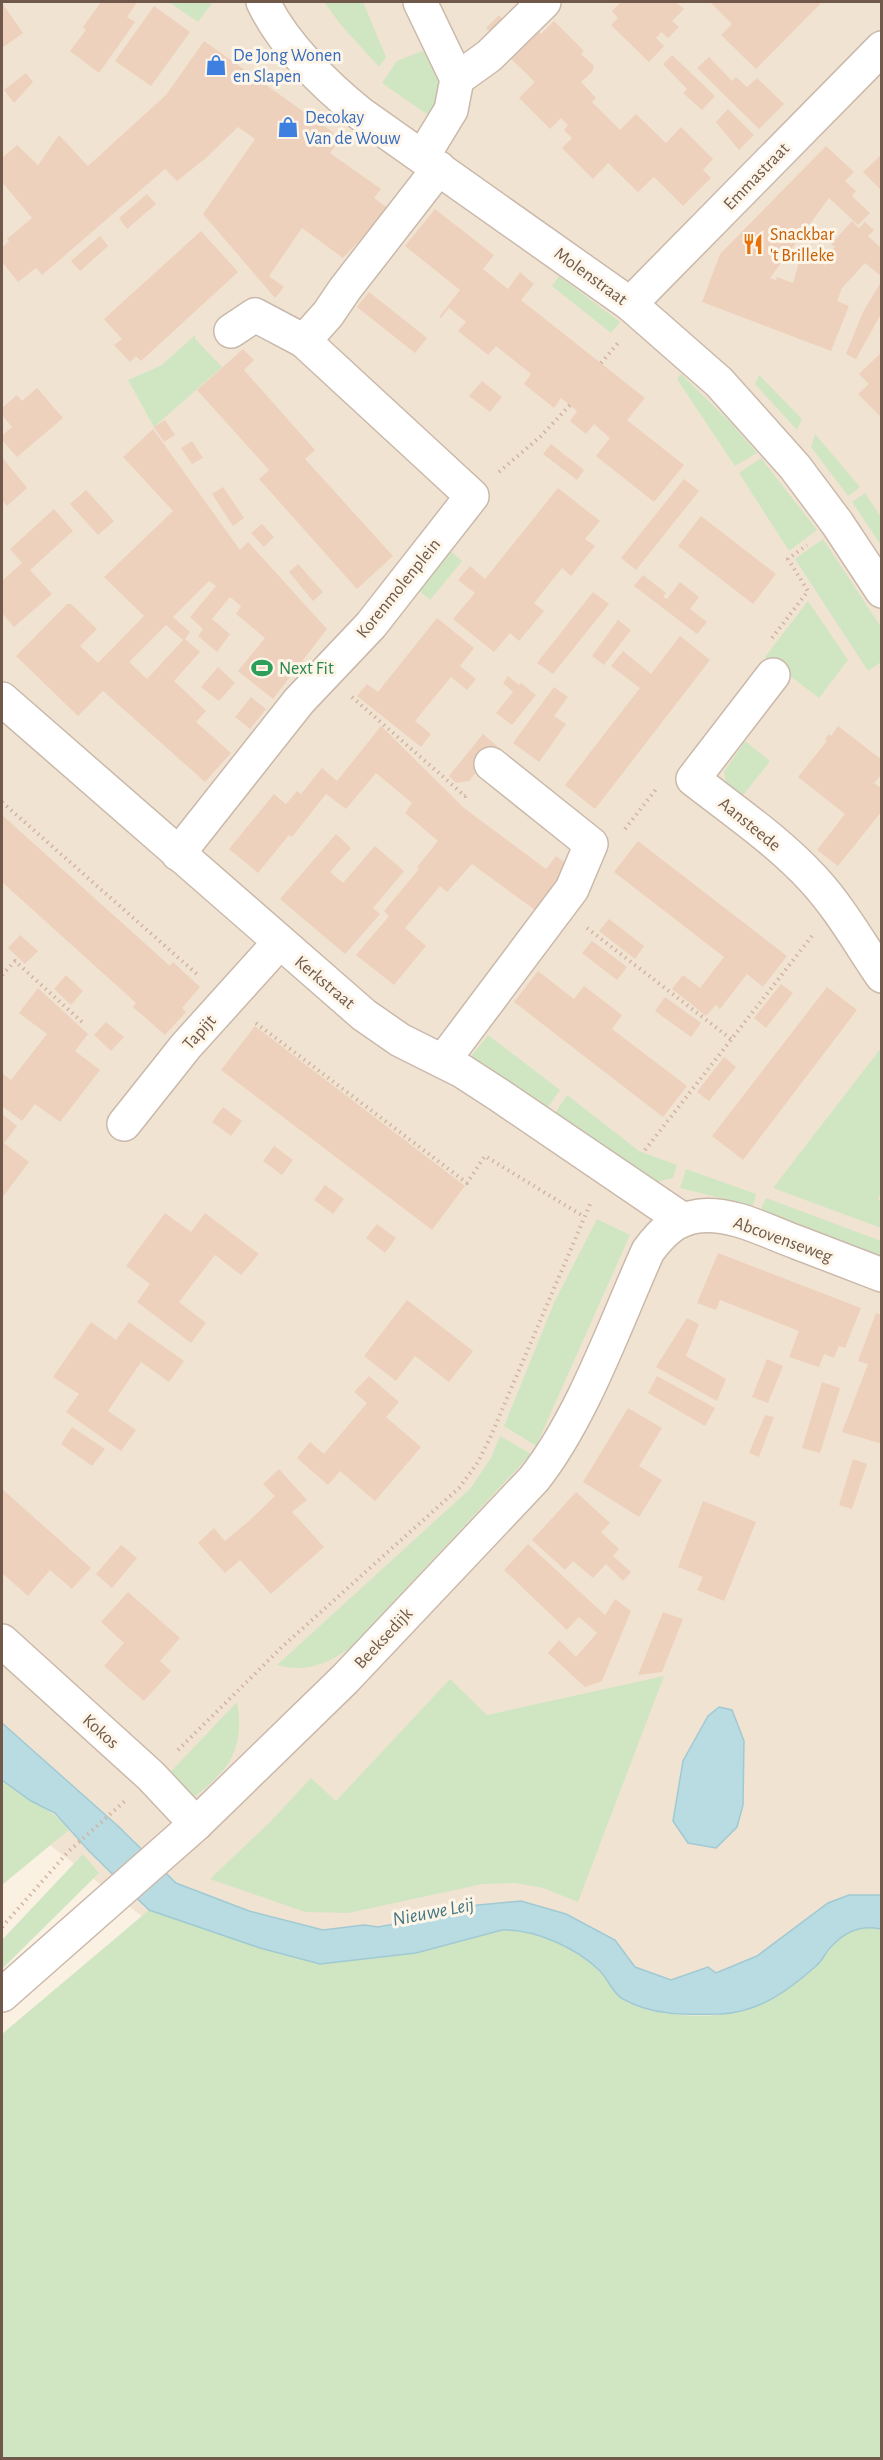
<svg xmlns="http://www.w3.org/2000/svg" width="883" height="2460" viewBox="0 0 883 2460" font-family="'Alegreya Sans',sans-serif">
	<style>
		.residential { fill: #f1e3d2 }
		.green { fill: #d0e6c3 }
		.water { fill: #b9dbe2; stroke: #a0cad3; stroke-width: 1.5 }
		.building { fill: #edd1bc; fill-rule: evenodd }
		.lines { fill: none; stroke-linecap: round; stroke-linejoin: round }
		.minor-casing { stroke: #cab9aa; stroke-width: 36 }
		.path { stroke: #d2b4a0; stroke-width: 4; stroke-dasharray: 1.5 4.5; stroke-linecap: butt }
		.minor { stroke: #fff; stroke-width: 33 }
		.labels { text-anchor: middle; stroke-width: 6; stroke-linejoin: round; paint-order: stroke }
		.shop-label { font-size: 18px; fill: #366cbe; stroke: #fdf5e8; text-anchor: start }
		.street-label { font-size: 18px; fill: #70594b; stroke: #fdf5e8 }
		.food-label { font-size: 18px; fill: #c56008; stroke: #fdf5e8; text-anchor: start }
		.leisure-label { font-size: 18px; fill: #27864d; stroke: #fdf5e8; text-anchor: start }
		.water-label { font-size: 20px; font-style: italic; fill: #477782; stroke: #fdf5e8 }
	</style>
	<rect width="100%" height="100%" fill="#faf1e3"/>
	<!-- residential -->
	<polygon class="residential" points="2,2 881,2 881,1956 769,2013 148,1921 2,1808"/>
	<!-- green -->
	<g class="green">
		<polygon points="169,2 213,2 198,22"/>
		<polygon points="324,2 363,2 386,57 379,67 341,25"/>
		<path d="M 425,50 C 440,78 449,87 428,115 L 382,83 L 397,61 Z"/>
		<polygon points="559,276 620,322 611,333 552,286"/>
		<polygon points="195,335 195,339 222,367 154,427 128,380 162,365"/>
		<polygon points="681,374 731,423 757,453 735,466 677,379"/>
		<polygon points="759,375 802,419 797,430 755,384"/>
		<polygon points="815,434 860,487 848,496 811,447"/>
		<polygon points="761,458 817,530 789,551 739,473"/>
		<polygon points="865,493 881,517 881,545 852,502"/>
		<polygon points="823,539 881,627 881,662 868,671 795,559"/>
		<polygon points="448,549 462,561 430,600 417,589"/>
		<polygon points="808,601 848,660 819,698 765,657"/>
		<polygon points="745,741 770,761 741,798 726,783 724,772"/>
		<polygon points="488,1035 560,1090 546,1110 469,1059"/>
		<polygon points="881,1048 882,1191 878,1199 881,1201 881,1228 773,1188"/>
		<polygon points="567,1095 639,1151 677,1165 673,1178 653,1183 554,1115"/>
		<polygon points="686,1169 756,1194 753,1206 680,1188"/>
		<polygon points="766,1198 881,1241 881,1256 761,1209"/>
		<polygon points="597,1219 630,1235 536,1446 504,1426 554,1303"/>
		<path d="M 500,1436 L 531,1454 L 352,1646 C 330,1664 305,1673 277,1665 L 470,1489 L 491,1458 Z"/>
		<polygon points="664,1676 578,1902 543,1888 515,1883 483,1884 348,1913 305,1912 210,1879 269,1823 311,1778 336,1801 450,1679 487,1715"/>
		<path d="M 237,1702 C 246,1754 225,1774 186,1803 L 160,1783 Z"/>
		<path d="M 2,1780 C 25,1796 51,1809 70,1829 L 2,1885 Z"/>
		<polygon points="83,1854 99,1873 2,1969 2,1940"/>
		<path d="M 149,1910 L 260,1948 L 320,1964 L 416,1953 L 502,1930 C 532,1929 579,1949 600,1972 C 608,1980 612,1990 620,1997 C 639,2015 698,2018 722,2014 C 734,2012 791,1985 802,1978 C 834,1958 833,1921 881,1929 L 881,2458 L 2,2458 L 2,2034 Z"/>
	</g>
	<!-- water -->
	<g class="water">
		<polygon points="719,1707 732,1710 744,1741 743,1805 737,1827 716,1848 688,1843 673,1821 683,1761 708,1716"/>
		<path d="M 2,1723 L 119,1827 L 176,1883 L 249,1911 L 323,1930 L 364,1925 L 378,1927 L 423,1919 L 436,1909 L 521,1901 L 566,1914 L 615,1940 L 635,1967 L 671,1980 L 708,1967 L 716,1973 L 757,1956 L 828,1903 L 849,1895 L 881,1895 L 881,1929 C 862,1925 847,1930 833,1945 C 826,1951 823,1960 816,1966 C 788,1991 759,2012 721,2014 C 688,2015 652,2016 623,1999 C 613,1994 608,1979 600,1971 C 577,1948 535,1929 502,1930 L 416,1953 L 320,1964 L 260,1948 L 149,1910 L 89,1851 L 55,1813 L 31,1801 L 2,1780 Z"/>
	</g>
	<!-- building -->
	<g class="building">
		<polygon points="101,2 137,2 127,17 135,22 99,73 70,51 86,30 83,27"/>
		<polygon points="621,2 676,2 684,9 672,21 679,27 668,38 661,32 656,38 664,46 649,62 611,25 618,18 612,11"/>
		<polygon points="710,2 822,2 756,69 721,35 732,24"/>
		<polygon points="2,3 23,33 2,48"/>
		<polygon points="154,6 190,32 151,86 115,61"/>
		<polygon points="499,15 509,25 496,37 486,28"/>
		<polygon points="554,21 584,51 581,54 594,66 592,72 581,82 596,98 592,102 620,130 636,114 666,143 681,127 713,159 703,170 711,178 683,206 654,177 638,192 608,163 593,179 562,148 572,138 564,130 568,125 561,118 550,129 519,98 535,82 505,53 532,25 541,34"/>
		<polygon points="204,41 341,138 330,153 381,189 374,198 389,209 343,258 302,228 269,276 284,287 275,298 203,214 255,139 238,127 206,158 177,181 165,169 42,275 36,268 18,282 2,262 2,248 9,241 7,239 32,218 2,182 2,158 17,145 38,165 59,135 88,166 166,95"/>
		<polygon points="672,55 715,96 702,110 683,93 687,89 663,64"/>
		<polygon points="709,57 732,81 736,77 747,87 757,78 784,104 759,129 697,68"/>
		<polygon points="26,73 33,82 14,103 4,90"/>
		<polygon points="728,109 754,135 739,150 716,122"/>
		<polygon points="826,146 854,172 845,181 856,191 852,196 870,213 858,225 829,198 770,278 776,280 777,277 793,283 799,262 807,261 816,252 824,258 835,247 831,244 852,221 859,228 865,222 874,230 868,236 882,249 882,277 865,263 842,288 837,301 849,306 831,351 702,302 720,254"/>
		<polygon points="882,154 882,191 863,172"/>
		<polygon points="147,194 156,204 127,229 119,218"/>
		<polygon points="435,209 494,255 483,269 508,289 520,272 534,284 521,300 645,398 627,420 684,465 654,502 596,456 610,438 594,424 586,434 570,421 577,411 561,398 554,408 524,384 531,374 496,346 488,355 458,331 466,322 449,308 441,318 439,317 460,290 405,246"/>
		<polygon points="201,231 238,272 141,361 136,356 130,362 114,345 122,339 104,319"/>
		<polygon points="100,236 108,246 80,271 71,261"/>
		<polygon points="882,280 882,312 856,359 846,354 863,312"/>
		<polygon points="369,292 427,338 415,353 357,307"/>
		<polygon points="243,349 254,360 244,370 315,450 305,459 393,556 357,589 259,479 269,470 197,390"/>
		<polygon points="882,352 882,418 858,394 869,384 859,374"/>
		<polygon points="482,381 502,397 490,412 469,396"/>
		<polygon points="37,388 63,418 17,457 2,440 2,436 12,427 2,415 2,408 17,395 22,401"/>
		<polygon points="165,420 175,435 164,442 154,427"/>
		<path d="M 153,429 L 240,550 L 248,542 L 327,629 L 273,699 L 238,671 L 265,638 L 236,614 L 241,606 L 230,597 L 212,619 L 230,634 L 217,652 L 198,636 L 203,629 L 190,617 L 216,586 L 209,581 L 173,617 L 190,632 L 185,639 L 200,652 L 174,681 L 206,711 L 196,722 L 231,753 L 205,782 L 103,691 L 78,716 L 16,656 L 67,604 L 71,604 L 97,629 L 80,646 L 98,663 L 144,616 L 104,577 L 173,511 L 123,457 ZM 166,625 L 183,640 L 147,679 L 129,662 Z"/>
		<polygon points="192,441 203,458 192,464 181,448"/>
		<polygon points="551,444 584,470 577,480 543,454"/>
		<polygon points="2,457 27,488 7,506 2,500"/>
		<polygon points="684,479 699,491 636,570 621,558"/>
		<polygon points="223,487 244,518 233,526 212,494"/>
		<polygon points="558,488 600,521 585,539 595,546 571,576 562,568 534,603 544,611 519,641 510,633 494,652 453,619 475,593 458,580 470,566 485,579"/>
		<polygon points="86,490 114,521 98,535 70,504"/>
		<polygon points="54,509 73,531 30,570 52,594 14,627 2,613 2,581 22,563 10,549"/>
		<polygon points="701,516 776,574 753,604 678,546"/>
		<polygon points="262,524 274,537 264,547 251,533"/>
		<polygon points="298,564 323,592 313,601 289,572"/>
		<polygon points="643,575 666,593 663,597 667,599 680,582 699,597 690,609 707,622 697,634 634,586"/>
		<polygon points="593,592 609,604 553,674 537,663"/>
		<polygon points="437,618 474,648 460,666 476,679 467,690 451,677 415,721 431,734 421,747 357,696 367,684 378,692"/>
		<polygon points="618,620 631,630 604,665 592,656"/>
		<polygon points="680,636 710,660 595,809 565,785 640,688 611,666 623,651 651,674"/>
		<polygon points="218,667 235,683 219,701 201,687"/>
		<polygon points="508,676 519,685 521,683 536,695 512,725 496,713 513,692 503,683"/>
		<polygon points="554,687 568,697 554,716 566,724 539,762 513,743"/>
		<polygon points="251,697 266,709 250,729 235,717"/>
		<polygon points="381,726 464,808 546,869 556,856 569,866 539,913 472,864 447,892 440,886 405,928 426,946 394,985 356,955 389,916 384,911 419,869 417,867 438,841 405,813 412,803 376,773 346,809 326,794 292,837 289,835 258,873 229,849 274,794 286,804 297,791 301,794 322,768 337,781"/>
		<polygon points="838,726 882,760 882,774 874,783 882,789 882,811 838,866 817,850 845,814 798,777 827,741 825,739 829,734 831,736"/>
		<polygon points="483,734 497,746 469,781 456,783 449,776"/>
		<polygon points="2,815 170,966 173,962 200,987 182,1008 186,1012 165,1035 133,1007 136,1003 2,882"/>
		<polygon points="336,834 351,848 330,872 343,883 375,846 404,871 373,908 380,914 345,954 280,899"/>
		<polygon points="638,841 787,956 763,987 747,974 720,1009 716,1005 706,1016 672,989 683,975 700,988 724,957 614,872"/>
		<polygon points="609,919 644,946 635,959 599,931"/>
		<polygon points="20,935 38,951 25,964 8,948"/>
		<polygon points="592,941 627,967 617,980 582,953"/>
		<polygon points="538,971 574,999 584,986 622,1015 612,1029 687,1086 663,1117 514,1002"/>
		<polygon points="66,975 83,991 71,1005 54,989"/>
		<polygon points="781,984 793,993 766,1028 754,1018"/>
		<polygon points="827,987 857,1010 743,1160 712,1136"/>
		<polygon points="38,988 88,1034 75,1051 100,1070 60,1122 35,1104 22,1121 2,1106 2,1073 11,1080 47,1034 19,1013"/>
		<polygon points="665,997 701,1023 691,1037 655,1011"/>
		<polygon points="106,1022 124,1037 111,1051 94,1035"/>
		<polygon points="255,1026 465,1186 432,1230 221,1070"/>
		<polygon points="724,1057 736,1067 709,1101 697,1092"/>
		<polygon points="223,1107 242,1121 231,1136 212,1122"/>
		<polygon points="2,1114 17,1126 4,1143 29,1162 2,1198"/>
		<polygon points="274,1146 293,1160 282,1175 263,1161"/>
		<polygon points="325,1185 344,1199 333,1214 314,1200"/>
		<polygon points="165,1213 191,1232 205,1213 259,1254 241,1275 215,1255 179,1302 206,1323 191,1343 137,1302 150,1284 126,1266"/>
		<polygon points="377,1224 396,1238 385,1253 366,1238"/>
		<polygon points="718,1253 861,1308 845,1348 839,1346 834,1358 824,1354 819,1367 789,1357 799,1331 720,1300 716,1310 697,1303"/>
		<polygon points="407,1300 473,1351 449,1382 415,1356 396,1381 364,1356"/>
		<polygon points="876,1313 882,1315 882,1444 842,1432 868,1364 858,1361"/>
		<polygon points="687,1318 699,1324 686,1356 726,1379 717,1401 656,1367"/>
		<polygon points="91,1322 116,1340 129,1322 184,1361 169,1382 141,1362 108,1411 136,1430 121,1451 66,1412 79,1394 53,1377"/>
		<polygon points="767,1359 783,1366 768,1403 752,1397"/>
		<polygon points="369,1376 399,1402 386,1417 421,1447 375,1501 340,1471 328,1485 297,1458 310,1442 324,1454 367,1403 354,1392"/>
		<polygon points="657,1376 715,1408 705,1426 648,1393"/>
		<polygon points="822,1382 840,1388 820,1453 802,1448"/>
		<polygon points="628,1408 662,1428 639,1466 662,1480 639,1517 583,1482"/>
		<polygon points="765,1415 774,1417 759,1457 749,1453"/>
		<polygon points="72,1427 105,1449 92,1466 61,1444"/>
		<polygon points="853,1459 867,1464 852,1509 839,1505"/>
		<polygon points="279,1469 307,1500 292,1512 324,1547 271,1594 240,1560 225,1573 198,1543 214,1528 225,1541 250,1520 275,1496 263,1484"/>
		<polygon points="2,1489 91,1568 72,1589 50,1570 28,1596 2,1573"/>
		<polygon points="576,1492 610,1523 601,1532 619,1549 613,1556 631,1572 623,1581 606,1564 593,1578 573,1561 565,1570 532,1540"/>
		<polygon points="703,1501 756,1522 724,1601 697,1590 703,1577 678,1567"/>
		<polygon points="528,1544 605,1615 615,1599 631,1611 602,1681 585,1687 548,1653 559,1640 576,1657 597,1633 579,1617 567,1630 504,1570"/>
		<polygon points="121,1545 137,1558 112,1588 96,1574"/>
		<polygon points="128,1592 180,1638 160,1661 171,1671 144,1701 104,1666 124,1643 101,1622"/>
		<polygon points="663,1612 683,1619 662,1672 638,1675"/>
	</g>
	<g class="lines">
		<defs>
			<g id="minor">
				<path d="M 263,2 C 283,44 325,85 361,114 L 630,304 L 719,382 L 795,467 L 837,523 L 882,591"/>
				<polyline points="420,2 457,79 451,110 423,156"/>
				<polyline points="457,79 489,56 544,2"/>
				<polyline points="630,304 882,48"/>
				<polyline points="231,331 255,315 304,341"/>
				<path d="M 773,675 L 693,779 C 734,811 778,841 813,879 C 840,908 860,944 882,976"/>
				<polyline points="2,699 364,1015 400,1040 462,1071 499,1095 683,1220"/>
				<polyline points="178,854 299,701 371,625 472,496 304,341 328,314 345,289 439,168"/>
				<polyline points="443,1061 572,889 591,844 491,764"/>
				<polyline points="124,1124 186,1046 279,943"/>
				<polyline points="2,1641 151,1776 196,1824"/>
				<path d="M 2,1995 L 196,1824 L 345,1679 L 534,1479 C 583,1417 615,1324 648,1251 C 662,1232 675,1219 699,1216 C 732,1212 766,1231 796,1242 C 824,1253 853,1264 882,1275"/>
			</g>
		</defs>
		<!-- minor casing -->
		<use href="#minor" class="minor-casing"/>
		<!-- path -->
		<g class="path">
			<polyline points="601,363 618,343"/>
			<polyline points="499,472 541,436 570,405"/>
			<polyline points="772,638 808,591 788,559 807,545"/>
			<polyline points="352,697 465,796 468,792"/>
			<polyline points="2,802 199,976"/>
			<polyline points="625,829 657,788"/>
			<polyline points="587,928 731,1039"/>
			<polyline points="2,975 15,961 82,1022"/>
			<polyline points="256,1023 467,1183 485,1156 583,1216"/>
			<polyline points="645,1150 812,936"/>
			<polyline points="178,1750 283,1646 459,1488 478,1462 490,1438 591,1202"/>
			<polyline points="2,1927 68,1852 125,1801"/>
		</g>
		<!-- minor -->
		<use href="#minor" class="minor"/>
	</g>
	<!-- icons -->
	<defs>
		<symbol id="shop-bare" viewBox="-9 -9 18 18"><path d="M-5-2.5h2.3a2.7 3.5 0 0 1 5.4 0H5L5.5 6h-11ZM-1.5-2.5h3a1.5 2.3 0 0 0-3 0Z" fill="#3f7fe0" stroke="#fdf5e8" stroke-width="2.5" paint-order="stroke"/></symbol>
		<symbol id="restaurant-bare" viewBox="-9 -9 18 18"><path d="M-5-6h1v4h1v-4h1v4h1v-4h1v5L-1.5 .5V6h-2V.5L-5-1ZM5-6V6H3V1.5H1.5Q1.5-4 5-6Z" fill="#e8710a" stroke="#fdf5e8" stroke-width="2.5" paint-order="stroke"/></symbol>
		<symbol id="stadium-bare" viewBox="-9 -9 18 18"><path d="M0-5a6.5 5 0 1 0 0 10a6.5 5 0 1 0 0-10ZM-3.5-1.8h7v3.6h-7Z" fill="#2e9e5b" stroke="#fdf5e8" stroke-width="2.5" paint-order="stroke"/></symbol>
	</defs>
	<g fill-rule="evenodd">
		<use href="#shop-bare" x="201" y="50" width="30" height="30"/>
		<use href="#shop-bare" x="273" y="112" width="30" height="30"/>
		<use href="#restaurant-bare" x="738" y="229" width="30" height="30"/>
		<use href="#stadium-bare" x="247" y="653" width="30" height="30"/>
	</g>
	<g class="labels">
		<!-- shop labels -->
		<g class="shop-label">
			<text x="233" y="61">De Jong Wonen<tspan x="233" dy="21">en Slapen</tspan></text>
			<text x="305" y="123">Decokay<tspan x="305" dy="21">Van de Wouw</tspan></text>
		</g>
		<!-- street labels -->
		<g class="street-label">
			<text transform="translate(756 176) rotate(-46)" y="6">Emmastraat</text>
			<text transform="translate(591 276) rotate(36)" y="6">Molenstraat</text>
			<text transform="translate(398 588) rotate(-51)" y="6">Korenmolenplein</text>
			<text transform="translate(750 824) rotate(39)" y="6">Aansteede</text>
			<text transform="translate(325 982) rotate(40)" y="6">Kerkstraat</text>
			<text transform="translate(199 1032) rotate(-48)" y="6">Tapijt</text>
			<text transform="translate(783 1239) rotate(20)" y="6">Abcovenseweg</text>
			<text transform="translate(383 1638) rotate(-47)" y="6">Beeksedijk</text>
			<text transform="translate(101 1731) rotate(42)" y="6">Kokos</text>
		</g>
		<!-- food labels -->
		<g class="food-label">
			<text x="770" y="240">Snackbar<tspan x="770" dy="21">'t Brilleke</tspan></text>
		</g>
		<!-- leisure labels -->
		<g class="leisure-label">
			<text x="279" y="674">Next Fit</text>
		</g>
		<!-- water labels -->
		<g class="water-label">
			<text transform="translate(433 1911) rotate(-11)" y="7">Nieuwe Leij</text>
		</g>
	</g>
	<!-- border -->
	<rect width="883" height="2460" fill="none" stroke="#70594b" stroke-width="6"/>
</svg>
